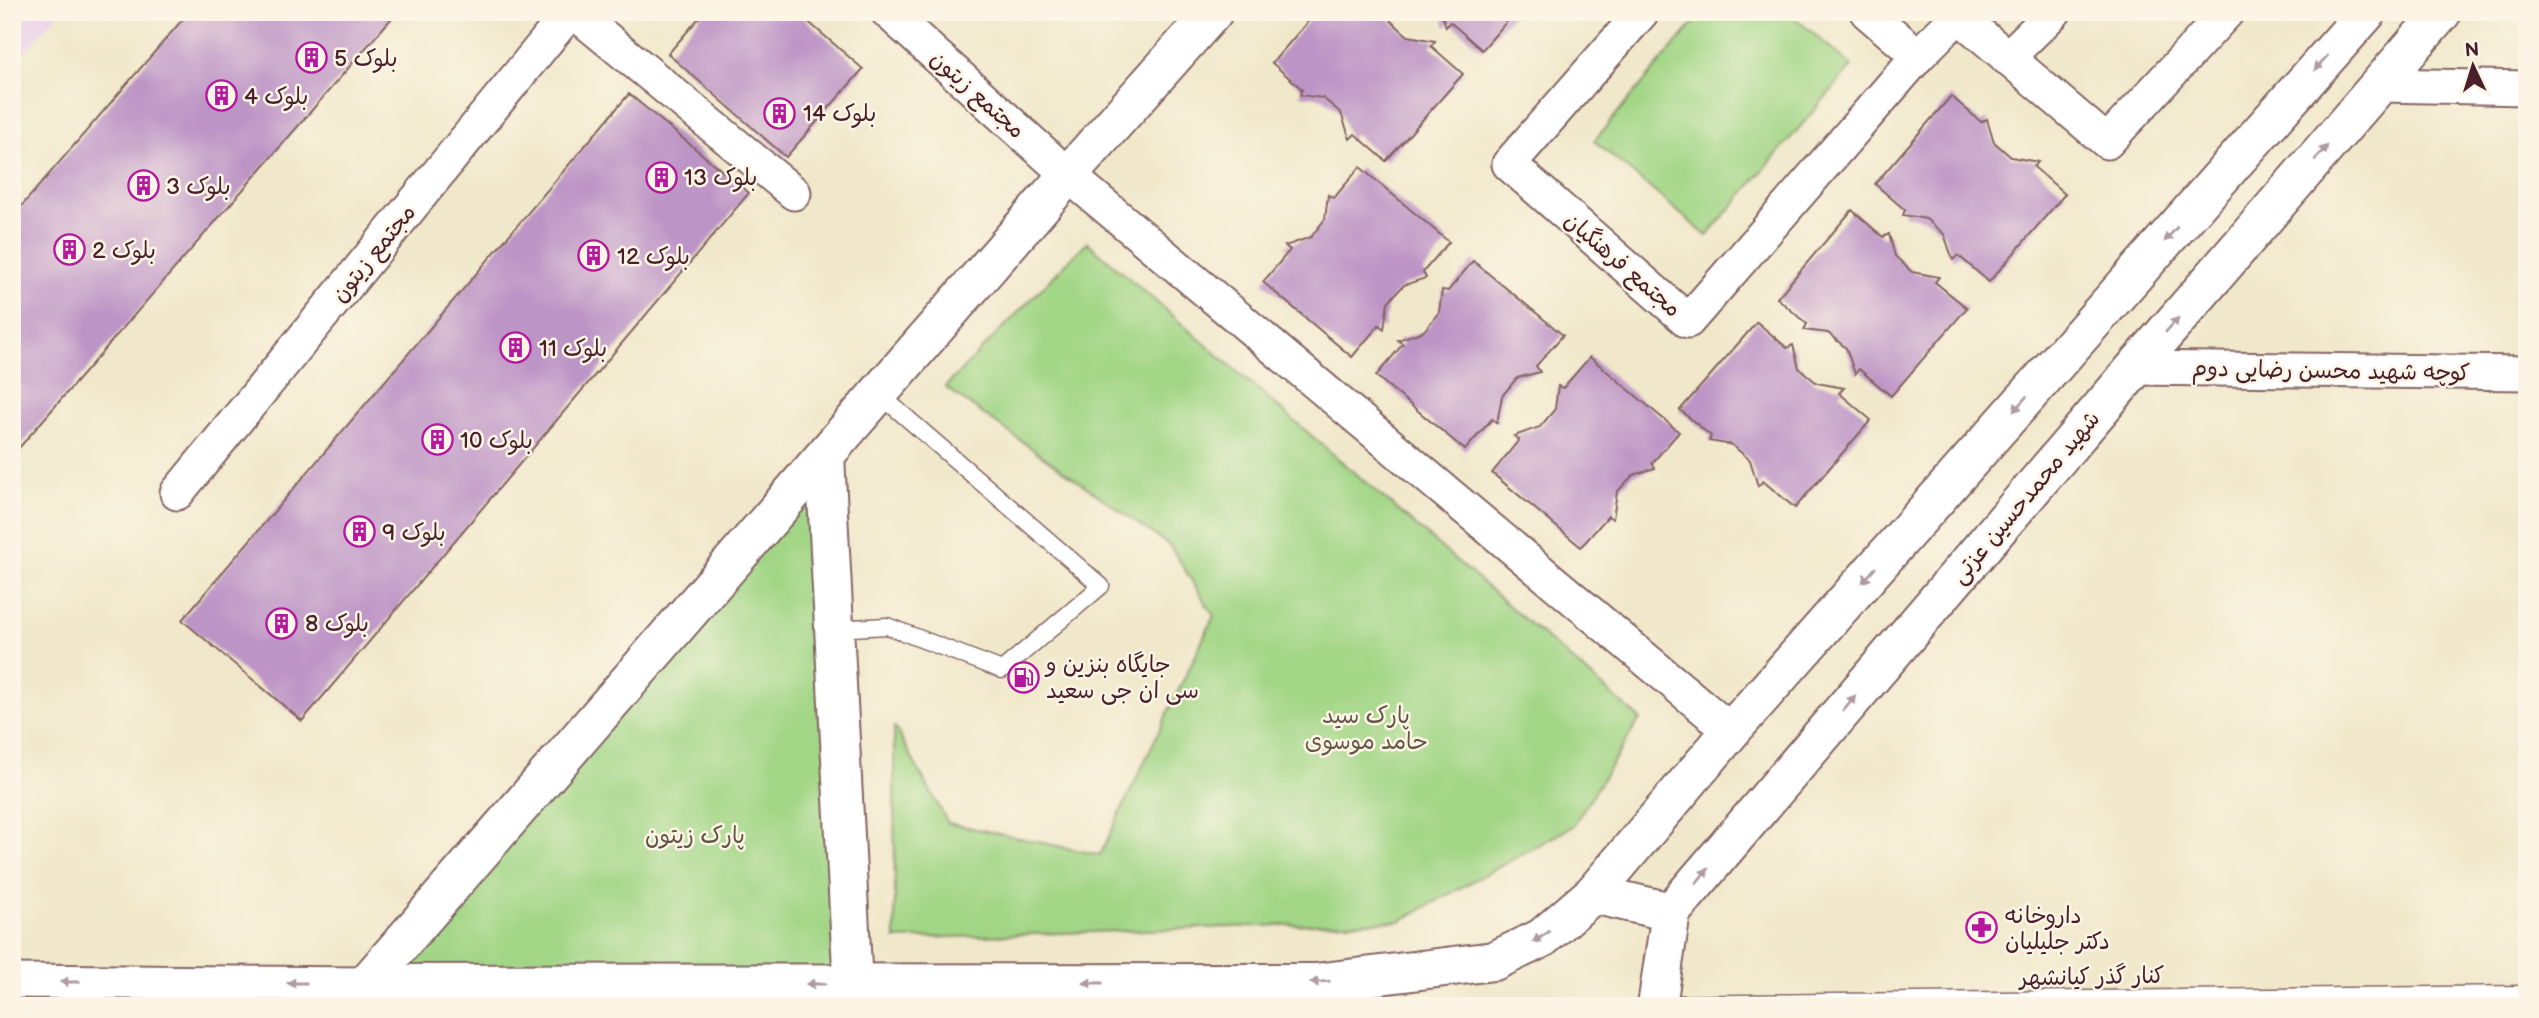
<svg xmlns="http://www.w3.org/2000/svg" width="2539" height="1018" viewBox="0 0 2539 1018" font-family="'Balsamiq Sans','Playpen Sans Arabic',sans-serif">
	<style>
		.built { fill: #ebd1eb }
		.green { fill: #a2d686; stroke: #767a58; stroke-width: 2 }
		.building { fill: #bd94c6 }
		.lines { fill: none; stroke-linecap: round; stroke-linejoin: round }
		.service-casing { stroke: #846563; stroke-width: 19 }
		.minor-casing { stroke: #846563; stroke-width: 37 }
		.secondary-casing { stroke: #846563; stroke-width: 42 }
		.service { stroke: #fff; stroke-width: 16 }
		.minor { stroke: #fff; stroke-width: 33 }
		.secondary { stroke: #fff; stroke-width: 38 }
		.oneway { fill: #ae9aa0 }
		.labels { text-anchor: middle; stroke-width: 5; stroke-linejoin: round; paint-order: stroke }
		.poi-label { font-size: 23px; fill: #4a1f2b; stroke: #fcf5e5; text-anchor: start }
		.street-label { font-size: 23px; fill: #4a1f2b; stroke: #fcf5e5 }
		.park-label { font-size: 23px; fill: #645646; stroke: #fcf5e5 }
	</style>
	<rect width="100%" height="100%" fill="#fcf5e5"/>
	<filter id="ink" filterUnits="userSpaceOnUse"><feTurbulence type="fractalNoise" baseFrequency=".0143" numOctaves="2"/><feDisplacementMap in="SourceGraphic" scale="14" xChannelSelector="R" yChannelSelector="G"/><feConvolveMatrix kernelMatrix="1 2 1 2 8 2 1 2 1" color-interpolation-filters="sRGB"/></filter>
	<filter id="wash" filterUnits="userSpaceOnUse"><feTurbulence type="fractalNoise" baseFrequency=".00686" numOctaves="4" result="noise"/><feDisplacementMap in="SourceGraphic" scale="28" xChannelSelector="R" yChannelSelector="G"/><feGaussianBlur stdDeviation="1.57" result="paint"/><feColorMatrix in="noise" values="0 0 0 0 0 0 0 0 0 0 0 0 0 0 0 0 0 1.4 0 .05"/><feComposite in="paint" operator="in"/></filter>
	<g filter="url(#wash)">
		<rect width="100%" height="100%" fill="#f1e8cb"/>
		<!-- built -->
		<polygon class="built" points="12,12 60,12 12,66"/>
		<!-- green -->
		<g class="green">
			<polygon points="1703,12 1788,12 1852,66 1707,236 1594,141"/>
			<polygon points="1087,242 1640,719 1573,826 1400,921 895,939 894,726 948,823 1100,855 1214,616 1170,546 945,387"/>
			<polygon points="825,456 853,984 366,984"/>
		</g>
		<g id="blocks">
			<!-- building -->
			<g class="building">
				<polygon points="189,12 397,12 12,456 12,217"/>
				<polygon points="704,12 797,12 863,69 786,157 668,54"/>
				<polygon points="1316,12 1388,12 1391,21 1408,36 1435,41 1431,46 1463,74 1386,161 1355,134 1350,139 1341,113 1323,98 1300,95 1302,89 1272,63"/>
				<polygon points="1441,12 1515,12 1482,50 1450,22 1446,27"/>
				<polygon points="629,94 749,193 302,721 182,620"/>
				<polygon points="1951,96 1981,122 1987,119 1994,142 2011,157 2038,162 2034,167 2065,194 1989,282 1958,255 1953,260 1944,234 1926,219 1903,215 1905,210 1875,184"/>
				<polygon points="1360,167 1449,242 1423,272 1426,278 1404,285 1388,302 1384,329 1379,325 1352,357 1263,282 1290,250 1285,246 1311,237 1325,219 1328,195 1334,198"/>
				<polygon points="1852,210 1883,237 1889,234 1895,256 1912,272 1939,277 1935,282 1967,308 1891,396 1859,369 1855,374 1846,348 1828,333 1804,330 1807,324 1777,298"/>
				<polygon points="1473,261 1563,335 1536,366 1540,372 1517,378 1502,396 1497,423 1492,419 1465,450 1376,376 1403,344 1398,340 1424,331 1439,312 1442,290 1448,291"/>
				<polygon points="1757,322 1787,348 1793,345 1799,368 1817,383 1844,388 1839,393 1871,420 1795,508 1763,481 1758,486 1750,460 1732,445 1709,441 1711,436 1680,410"/>
				<polygon points="1590,357 1679,432 1652,463 1655,468 1633,475 1617,492 1613,519 1608,516 1581,547 1492,473 1519,440 1514,436 1540,427 1555,409 1558,386 1563,388"/>
			</g>
		</g>
	</g>
	<g filter="url(#ink)">
		<use href="#blocks" fill-opacity="0" stroke="#846563" stroke-width="2"/>
		<g class="lines">
			<defs>
				<g id="service">
					<polyline points="834,629 887,626 1002,670 1101,586 878,393"/>
					<polyline points="1658,1004 2527,994"/>
				</g>
				<g id="minor">
					<polyline points="574,12 794,193"/>
					<polyline points="888,12 1068,175 1731,731"/>
					<polyline points="1642,12 1509,164 1688,321 1918,56 1962,12"/>
					<polyline points="1867,12 1918,56"/>
					<polyline points="1954,12 2107,142 2227,12"/>
					<polyline points="2007,58 2054,12"/>
					<polyline points="2381,85 2527,88"/>
					<polyline points="2135,368 2527,373"/>
					<polyline points="177,493 570,12"/>
					<polyline points="12,981 366,984"/>
				</g>
				<g id="secondary">
					<polyline points="825,456 854,1006"/>
					<polyline points="1593,894 1671,912"/>
					<polyline points="366,984 1315,983 1494,961 1542,938 1593,894 1731,731 2367,12"/>
					<polyline points="347,1006 1068,175 1213,12"/>
					<polyline points="1657,1006 1671,912 2135,368 2442,12"/>
				</g>
			</defs>
			<!-- service casing -->
			<use href="#service" class="service-casing"/>
			<!-- minor casing -->
			<use href="#minor" class="minor-casing"/>
			<!-- secondary casing -->
			<use href="#secondary" class="secondary-casing"/>
			<!-- service -->
			<use href="#service" class="service"/>
			<!-- minor -->
			<use href="#minor" class="minor"/>
			<!-- secondary -->
			<use href="#secondary" class="secondary"/>
		</g>
		<!-- one-way arrows -->
		<defs><path id="oneway-solid" d="M-6-.8H1V-3.2L6.5 0L1 3.2V.8H-6Z" transform="scale(1.75)"/></defs>
		<g class="oneway">
			<use href="#oneway-solid" transform="translate(2321 63) rotate(131)"/>
			<use href="#oneway-solid" transform="translate(2321 153) rotate(-49)"/>
			<use href="#oneway-solid" transform="translate(2171 234) rotate(131)"/>
			<use href="#oneway-solid" transform="translate(2172 325) rotate(-49)"/>
			<use href="#oneway-solid" transform="translate(2020 404) rotate(131)"/>
			<use href="#oneway-solid" transform="translate(1869 575) rotate(131)"/>
			<use href="#oneway-solid" transform="translate(1849 703) rotate(-50)"/>
			<use href="#oneway-solid" transform="translate(1702 876) rotate(-50)"/>
			<use href="#oneway-solid" transform="translate(1541 937) rotate(147)"/>
			<use href="#oneway-solid" transform="translate(70 982) rotate(-180)"/>
			<use href="#oneway-solid" transform="translate(1320 982) rotate(175)"/>
			<use href="#oneway-solid" transform="translate(297 983) rotate(-180)"/>
			<use href="#oneway-solid" transform="translate(1093 983) rotate(180)"/>
			<use href="#oneway-solid" transform="translate(816 984) rotate(-180)"/>
		</g>
	</g>
	<!-- icons -->
	<defs>
		<symbol id="building-ring" viewBox="-11 -11 22 22"><circle r="9.5" fill="#fcf5e5" stroke="#b5179e" stroke-width="1.5"/><path d="M-4-6H4V6H1V3H-1V6H-4ZM-2.5-4.3h1.7v1.8h-1.7ZM.8-4.3h1.7v1.8H.8ZM-2.5-1h1.7V.8h-1.7ZM.8-1h1.7V.8H.8Z" fill="#b5179e"/></symbol>
		<symbol id="fuel-ring" viewBox="-11 -11 22 22"><circle r="9.5" fill="#fcf5e5" stroke="#b5179e" stroke-width="1.5"/><path d="M-5.5-6h7V0h2V4h1.3V-2.5L3-4.5l.8-.8L6-3V5H2.5V1h-1V6h-7ZM-4.2-4.7v3.2H.2V-4.7Z" fill="#b5179e"/></symbol>
		<symbol id="pharmacy-ring" viewBox="-11 -11 22 22"><circle r="9.5" fill="#fcf5e5" stroke="#b5179e" stroke-width="1.5"/><path d="M-2-6h4v4h4v4h-4v4h-4v-4h-4v-4h4Z" fill="#b5179e"/></symbol>
	</defs>
	<g fill-rule="evenodd">
		<use href="#building-ring" x="294" y="40" width="35" height="35"/>
		<use href="#building-ring" x="204" y="78" width="35" height="35"/>
		<use href="#building-ring" x="762" y="96" width="35" height="35"/>
		<use href="#building-ring" x="644" y="160" width="35" height="35"/>
		<use href="#building-ring" x="126" y="168" width="35" height="35"/>
		<use href="#building-ring" x="52" y="232" width="35" height="35"/>
		<use href="#building-ring" x="576" y="238" width="35" height="35"/>
		<use href="#building-ring" x="498" y="330" width="35" height="35"/>
		<use href="#building-ring" x="420" y="422" width="35" height="35"/>
		<use href="#building-ring" x="342" y="514" width="35" height="35"/>
		<use href="#building-ring" x="264" y="606" width="35" height="35"/>
		<use href="#fuel-ring" x="1006" y="660" width="35" height="35"/>
		<use href="#pharmacy-ring" x="1964" y="910" width="35" height="35"/>
	</g>
	<g class="labels">
		<!-- poi labels -->
		<g class="poi-label">
			<text x="334" y="66">بلوک 5</text>
			<text x="244" y="104">بلوک 4</text>
			<text x="803" y="121">بلوک 14</text>
			<text x="684" y="185">بلوک 13</text>
			<text x="166" y="194">بلوک 3</text>
			<text x="92" y="258">بلوک 2</text>
			<text x="617" y="264">بلوک 12</text>
			<text x="539" y="356">بلوک 11</text>
			<text x="460" y="448">بلوک 10</text>
			<text x="382" y="540">بلوک 9</text>
			<text x="305" y="631">بلوک 8</text>
			<text x="1046" y="672">جایگاه بنزین و<tspan x="1046" dy="26">سی ان جی سعید</tspan></text>
			<text x="2005" y="923">داروخانه<tspan x="2005" dy="26">دکتر جلیلیان</tspan></text>
		</g>
		<!-- street labels -->
		<g class="street-label">
			<text transform="translate(978 94) rotate(42)" y="8">مجتمع زیتون</text>
			<text transform="translate(373 253) rotate(-51)" y="8">مجتمع زیتون</text>
			<text transform="translate(1623 264) rotate(41)" y="8">مجتمع فرهنگیان</text>
			<text transform="translate(2331 370) rotate(1)" y="8">کوچه شهید محسن رضایی دوم</text>
			<text transform="translate(2025 497) rotate(-50)" y="8">شهید محمدحسین عزتی</text>
			<text transform="translate(2092 976) rotate(-1)" y="8">کنار گذر کیانشهر</text>
		</g>
		<!-- park labels -->
		<g class="park-label">
			<text x="1366" y="723">پارک سید<tspan x="1366" dy="26">حامد موسوی</tspan></text>
			<text x="695" y="843">پارک زیتون</text>
		</g>
	</g>
	<!-- margin -->
	<rect width="2539" height="1018" fill="none" stroke="#fcf5e5" stroke-width="42"/>
	<!-- north arrow -->
	<g transform="translate(2473 66) rotate(356)" stroke="#fcf5e5" stroke-width="5" paint-order="stroke">
	<path d="M0-5L12 26L0 18L-12 26Z" fill="#4a1f2b"/>
	<text y="-10" font-size="19" font-weight="bold" text-anchor="middle" fill="#4a1f2b">N</text>
	</g>
</svg>
